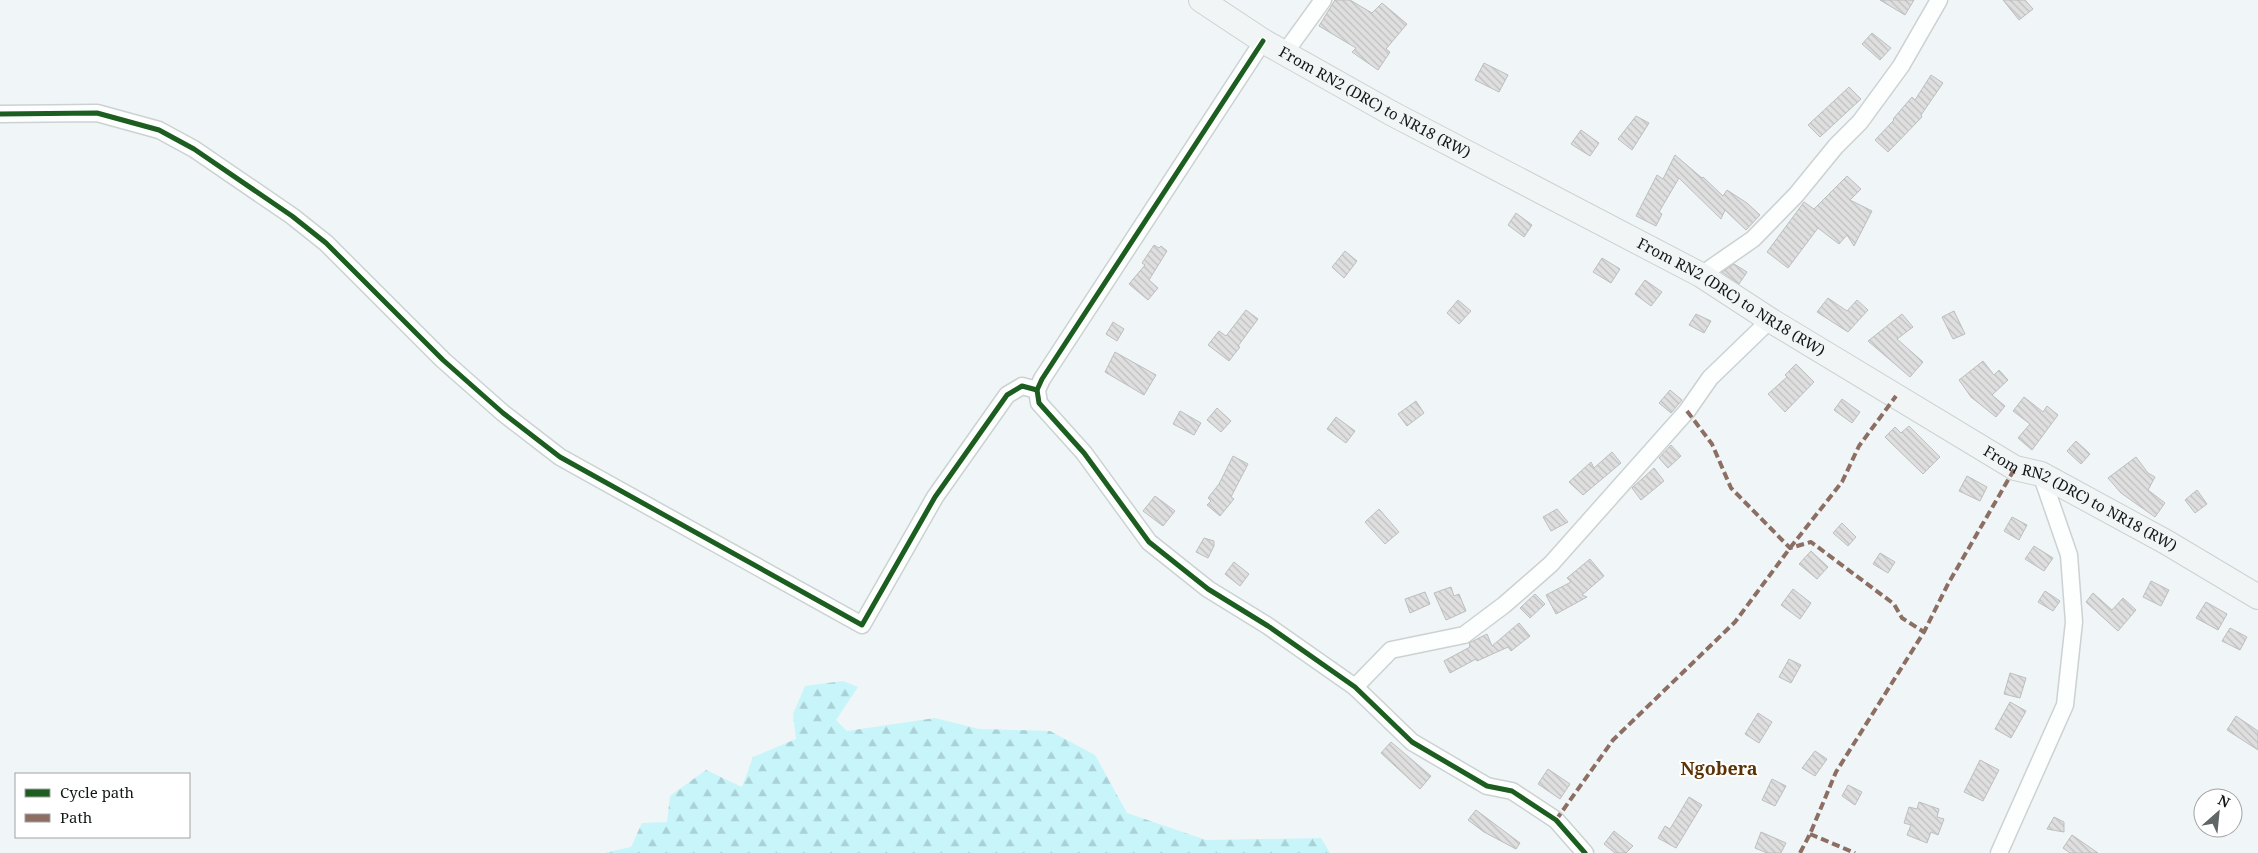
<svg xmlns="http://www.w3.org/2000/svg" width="2258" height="853" viewBox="0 0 2258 853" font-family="'Noto Serif',serif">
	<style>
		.forest { fill: url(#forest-firs) }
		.building { fill: url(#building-back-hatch); stroke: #bdbebe }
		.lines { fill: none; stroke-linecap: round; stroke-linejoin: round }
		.minor-casing { stroke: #ccd1d1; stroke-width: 19 }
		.secondary-casing { stroke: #ccd1d1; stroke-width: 26 }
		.minor { stroke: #fdfefe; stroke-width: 16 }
		.secondary { stroke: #f1f5f6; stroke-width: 24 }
		.quiet { stroke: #8d6e63; stroke-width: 4; stroke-dasharray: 8 4; stroke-linecap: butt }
		.cycleway-casing { stroke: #fff; stroke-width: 8 }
		.cycleway { stroke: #1b5e20; stroke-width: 5 }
		.labels { text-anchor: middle; stroke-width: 4; stroke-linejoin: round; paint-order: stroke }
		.street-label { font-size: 15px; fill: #131718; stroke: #fff }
		.quarter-label { font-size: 18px; font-weight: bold; fill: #5b3206; stroke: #fff }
	</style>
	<defs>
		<pattern id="forest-firs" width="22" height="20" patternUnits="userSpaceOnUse" patternTransform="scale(1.25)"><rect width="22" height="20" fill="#c7f5f9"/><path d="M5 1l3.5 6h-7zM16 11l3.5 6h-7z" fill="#aad1d5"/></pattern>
		<pattern id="building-back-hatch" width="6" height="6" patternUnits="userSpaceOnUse" patternTransform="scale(1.25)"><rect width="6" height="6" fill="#dedfde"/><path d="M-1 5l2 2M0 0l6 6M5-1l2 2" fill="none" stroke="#bebfbe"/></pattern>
	</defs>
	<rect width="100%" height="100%" fill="#f0f6f7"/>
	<!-- forest -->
	<polygon class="forest" points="843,681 858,687 836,720 847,731 935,718 979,729 1050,731 1095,755 1127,813 1206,840 1321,838 1330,853 604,853 631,847 642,823 667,822 670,796 706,770 742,787 753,757 796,739 793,714 805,686"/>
	<!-- building -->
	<g class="building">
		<polygon points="1335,0 1350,0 1372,13 1382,3 1407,24 1386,49 1390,52 1378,70 1352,52 1356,48 1319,26"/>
		<polygon points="1880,0 1914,0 1905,15"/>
		<polygon points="2003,0 2025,0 2033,9 2019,20"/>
		<polygon points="1872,33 1891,48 1880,60 1862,44"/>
		<polygon points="1484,63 1508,75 1499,92 1475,80"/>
		<polygon points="1931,75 1943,83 1921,115 1922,117 1888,152 1875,140 1894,120 1893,119 1912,97 1915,100"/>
		<polygon points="1849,87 1861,99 1820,137 1808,125"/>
		<polygon points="1636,116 1649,123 1632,150 1618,139"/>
		<polygon points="1581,130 1599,143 1590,156 1571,144"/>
		<polygon points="1675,155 1702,178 1703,177 1723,196 1727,190 1747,203 1760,215 1746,230 1725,210 1721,219 1679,178 1659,212 1662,214 1656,226 1636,216 1657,175 1663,179"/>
		<polygon points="1847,176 1861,189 1850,200 1872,211 1854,246 1847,235 1839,244 1818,228 1788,268 1767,252 1804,202 1814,209"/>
		<polygon points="1516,213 1532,225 1524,237 1508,225"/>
		<polygon points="1154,245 1159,248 1161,246 1167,251 1149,280 1158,288 1148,300 1129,284 1145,265 1142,263"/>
		<polygon points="1345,251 1357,261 1344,278 1332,267"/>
		<polygon points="1602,258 1620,269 1611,283 1593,272"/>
		<polygon points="1734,264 1747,272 1739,284 1722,272"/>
		<polygon points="1645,280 1662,292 1651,306 1635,294"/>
		<polygon points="1828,298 1847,311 1857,300 1868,310 1848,332 1817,312"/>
		<polygon points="1458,300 1471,311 1459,324 1447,313"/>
		<polygon points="1246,310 1258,319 1238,346 1240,347 1229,361 1208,345 1219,331 1226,336"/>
		<polygon points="1954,311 1965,334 1953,339 1942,317"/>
		<polygon points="1696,314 1711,321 1704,333 1689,325"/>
		<polygon points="1902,314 1913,327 1897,339 1923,362 1910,377 1868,341"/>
		<polygon points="1113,322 1124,329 1117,341 1106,334"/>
		<polygon points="1115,352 1156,375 1144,395 1105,372"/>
		<polygon points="1983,361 1994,375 1999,370 2008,380 1992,395 2005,406 1996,417 1971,397 1959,380"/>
		<polygon points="1796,364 1814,382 1785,412 1768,394 1787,377 1785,375"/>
		<polygon points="1670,390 1682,400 1671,413 1659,403"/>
		<polygon points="2024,397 2043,412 2047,406 2058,415 2032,450 2018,438 2030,424 2013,411"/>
		<polygon points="1842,399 1860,412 1852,423 1834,410"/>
		<polygon points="1416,401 1424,413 1407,426 1398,414"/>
		<polygon points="1217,408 1231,421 1221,432 1207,420"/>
		<polygon points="1180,411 1201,423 1194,435 1173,424"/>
		<polygon points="1336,417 1355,431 1346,443 1327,429"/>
		<polygon points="1909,426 1940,457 1923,474 1885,437 1895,427 1901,433"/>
		<polygon points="2076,441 2090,454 2081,464 2067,451"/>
		<polygon points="1671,445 1681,456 1668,468 1659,458"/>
		<polygon points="1612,452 1621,463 1583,495 1569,482 1591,462 1594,468"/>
		<polygon points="1233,456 1248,464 1231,497 1234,499 1220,516 1207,505 1211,501 1208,498 1219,484"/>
		<polygon points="2136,457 2148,473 2155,477 2148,490 2165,503 2155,517 2121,493 2108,478"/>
		<polygon points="1654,468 1664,481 1641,500 1632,488"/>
		<polygon points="1967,476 1987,487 1980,501 1959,491"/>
		<polygon points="2197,490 2207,504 2195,513 2185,500"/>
		<polygon points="1155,496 1175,511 1163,526 1143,511"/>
		<polygon points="1379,509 1399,532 1385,544 1365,522"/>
		<polygon points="1557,509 1568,522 1551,531 1543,517"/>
		<polygon points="2012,517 2027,525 2019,540 2004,531"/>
		<polygon points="1842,523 1856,537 1848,546 1833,533"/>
		<polygon points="1204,538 1214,541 1214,546 1208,558 1196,552"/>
		<polygon points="2034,546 2053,558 2044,571 2025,559"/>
		<polygon points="1811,551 1828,567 1817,579 1799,564"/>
		<polygon points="1880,553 1895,562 1888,573 1873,564"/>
		<polygon points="1590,559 1604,576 1582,595 1587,597 1556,614 1546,595 1571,582 1567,578"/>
		<polygon points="1234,562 1249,574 1240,586 1225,574"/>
		<polygon points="2151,581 2169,590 2161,606 2143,597"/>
		<polygon points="1451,587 1454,596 1459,594 1466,611 1446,620 1434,593"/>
		<polygon points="1793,589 1811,603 1800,619 1781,605"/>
		<polygon points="2045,591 2060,601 2053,611 2038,602"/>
		<polygon points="1425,592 1430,604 1410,613 1405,599"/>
		<polygon points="2093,593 2112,610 2123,598 2136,610 2118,631 2086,602"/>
		<polygon points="1535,594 1545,604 1530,618 1520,608"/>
		<polygon points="2206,602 2227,614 2218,630 2196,618"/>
		<polygon points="1519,623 1530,636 1511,651 1508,647 1477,661 1476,659 1450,673 1444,661 1470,647 1469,643 1487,634 1492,646"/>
		<polygon points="2230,628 2247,637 2240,650 2222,641"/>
		<polygon points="1789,659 1801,665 1791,683 1779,677"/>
		<polygon points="2010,673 2026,678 2020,698 2004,694"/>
		<polygon points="2010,702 2026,711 2011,738 1995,729"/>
		<polygon points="1758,713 1772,722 1759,743 1745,734"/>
		<polygon points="2236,716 2258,731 2258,750 2227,730"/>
		<polygon points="1391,742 1431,776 1420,789 1381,753"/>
		<polygon points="1815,751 1827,759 1815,776 1802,768"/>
		<polygon points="1980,760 1999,770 1983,801 1964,792"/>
		<polygon points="1548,769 1570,784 1560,799 1538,784"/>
		<polygon points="1772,779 1786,786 1775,806 1762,800"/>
		<polygon points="1848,785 1862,792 1855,805 1842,796"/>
		<polygon points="1689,797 1702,805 1676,848 1658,838 1665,826 1670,829"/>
		<polygon points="1919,802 1939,809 1937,817 1944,819 1938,835 1931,832 1927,843 1907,835 1911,825 1904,823 1909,807 1917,809"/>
		<polygon points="1476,810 1520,843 1516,849 1484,832 1468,820"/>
		<polygon points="2054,817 2064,822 2064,832 2047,829"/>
		<polygon points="1614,831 1633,846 1626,853 1615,853 1604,844"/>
		<polygon points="1761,832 1786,843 1781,853 1767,853 1755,848"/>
		<polygon points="2072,835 2098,853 2070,853 2063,848"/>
	</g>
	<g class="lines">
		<defs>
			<g id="minor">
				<polyline points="1263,41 1042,379 1037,390 1039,403 1084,453 1149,542 1208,589 1268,626 1355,687 1412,742 1487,786 1512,791 1556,820 1585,853"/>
				<polyline points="1284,54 1323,0"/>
				<polyline points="0,114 97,113 159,130 194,149 292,216 326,243 443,360 503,413 560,457 862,625 935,497 1007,395 1022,386 1037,390"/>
				<polyline points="1701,275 1753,239 1796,195 1836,146 1860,122 1901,66 1939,0"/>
				<polyline points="1355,687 1391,650 1464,635 1504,605 1551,564 1687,411 1710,378 1770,320"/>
				<polyline points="1999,853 2065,705 2074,622 2069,555 2041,474"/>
			</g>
			<g id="secondary">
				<path id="s1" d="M 1201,0 L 1263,41 L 1391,113 L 1701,275 L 1770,320 L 2015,468 L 2041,474 L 2166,542 L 2258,597"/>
			</g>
		</defs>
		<!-- minor casing -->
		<use href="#minor" class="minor-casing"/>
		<!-- secondary casing -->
		<use href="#secondary" class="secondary-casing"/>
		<!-- minor -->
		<use href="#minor" class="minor"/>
		<!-- secondary -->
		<use href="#secondary" class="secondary"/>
		<!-- quiet -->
		<g class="quiet">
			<polyline points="1687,411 1712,444 1731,488 1790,548 1811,542 1894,604 1902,618 1924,632"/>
			<polyline points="1556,820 1613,740 1735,622 1790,548 1842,482 1859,446 1896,396"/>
			<polyline points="1810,834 1855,853"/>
			<polyline points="1800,853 1810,834 1836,772 1924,632 1948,584 2015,468"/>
		</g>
		<defs>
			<g id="cycleway">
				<polyline points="1263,41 1042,379 1037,390 1039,403 1084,453 1149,542 1208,589 1268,626 1355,687 1412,742 1487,786 1512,791 1556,820 1585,853"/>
				<polyline points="0,114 97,113 159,130 194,149 292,216 326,243 443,360 503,413 560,457 862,625 935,497 1007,395 1022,386 1037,390"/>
			</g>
		</defs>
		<!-- cycleway casing -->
		<use href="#cycleway" class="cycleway-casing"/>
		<!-- cycleway -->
		<use href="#cycleway" class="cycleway"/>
	</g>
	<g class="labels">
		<!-- street labels -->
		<g class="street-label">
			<text dy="5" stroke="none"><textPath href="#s1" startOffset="202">From RN2 (DRC) to NR18 (RW)</textPath></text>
			<text dy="5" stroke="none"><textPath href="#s1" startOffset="608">From RN2 (DRC) to NR18 (RW)</textPath></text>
			<text dy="5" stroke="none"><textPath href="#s1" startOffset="1012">From RN2 (DRC) to NR18 (RW)</textPath></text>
		</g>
		<!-- quarter labels -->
		<g class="quarter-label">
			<text x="1719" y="775">Ngobera</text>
		</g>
	</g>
	<!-- legend -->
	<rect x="15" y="773" width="175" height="65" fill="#ffffff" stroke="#a1a2a3"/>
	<rect x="25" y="789" width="25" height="8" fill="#1b5e20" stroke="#a1a2a3"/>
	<text x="60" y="798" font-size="15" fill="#131718">Cycle path</text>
	<rect x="25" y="814" width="25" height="8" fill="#8d6e63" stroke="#a1a2a3"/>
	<text x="60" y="823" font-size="15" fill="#131718">Path</text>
	<!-- north arrow -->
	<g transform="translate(2218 813) rotate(27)"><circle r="24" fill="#ffffff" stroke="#a1a2a3"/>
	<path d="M0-4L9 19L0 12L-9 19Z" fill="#606566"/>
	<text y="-8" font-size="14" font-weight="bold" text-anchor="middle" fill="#131718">N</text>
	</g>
</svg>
